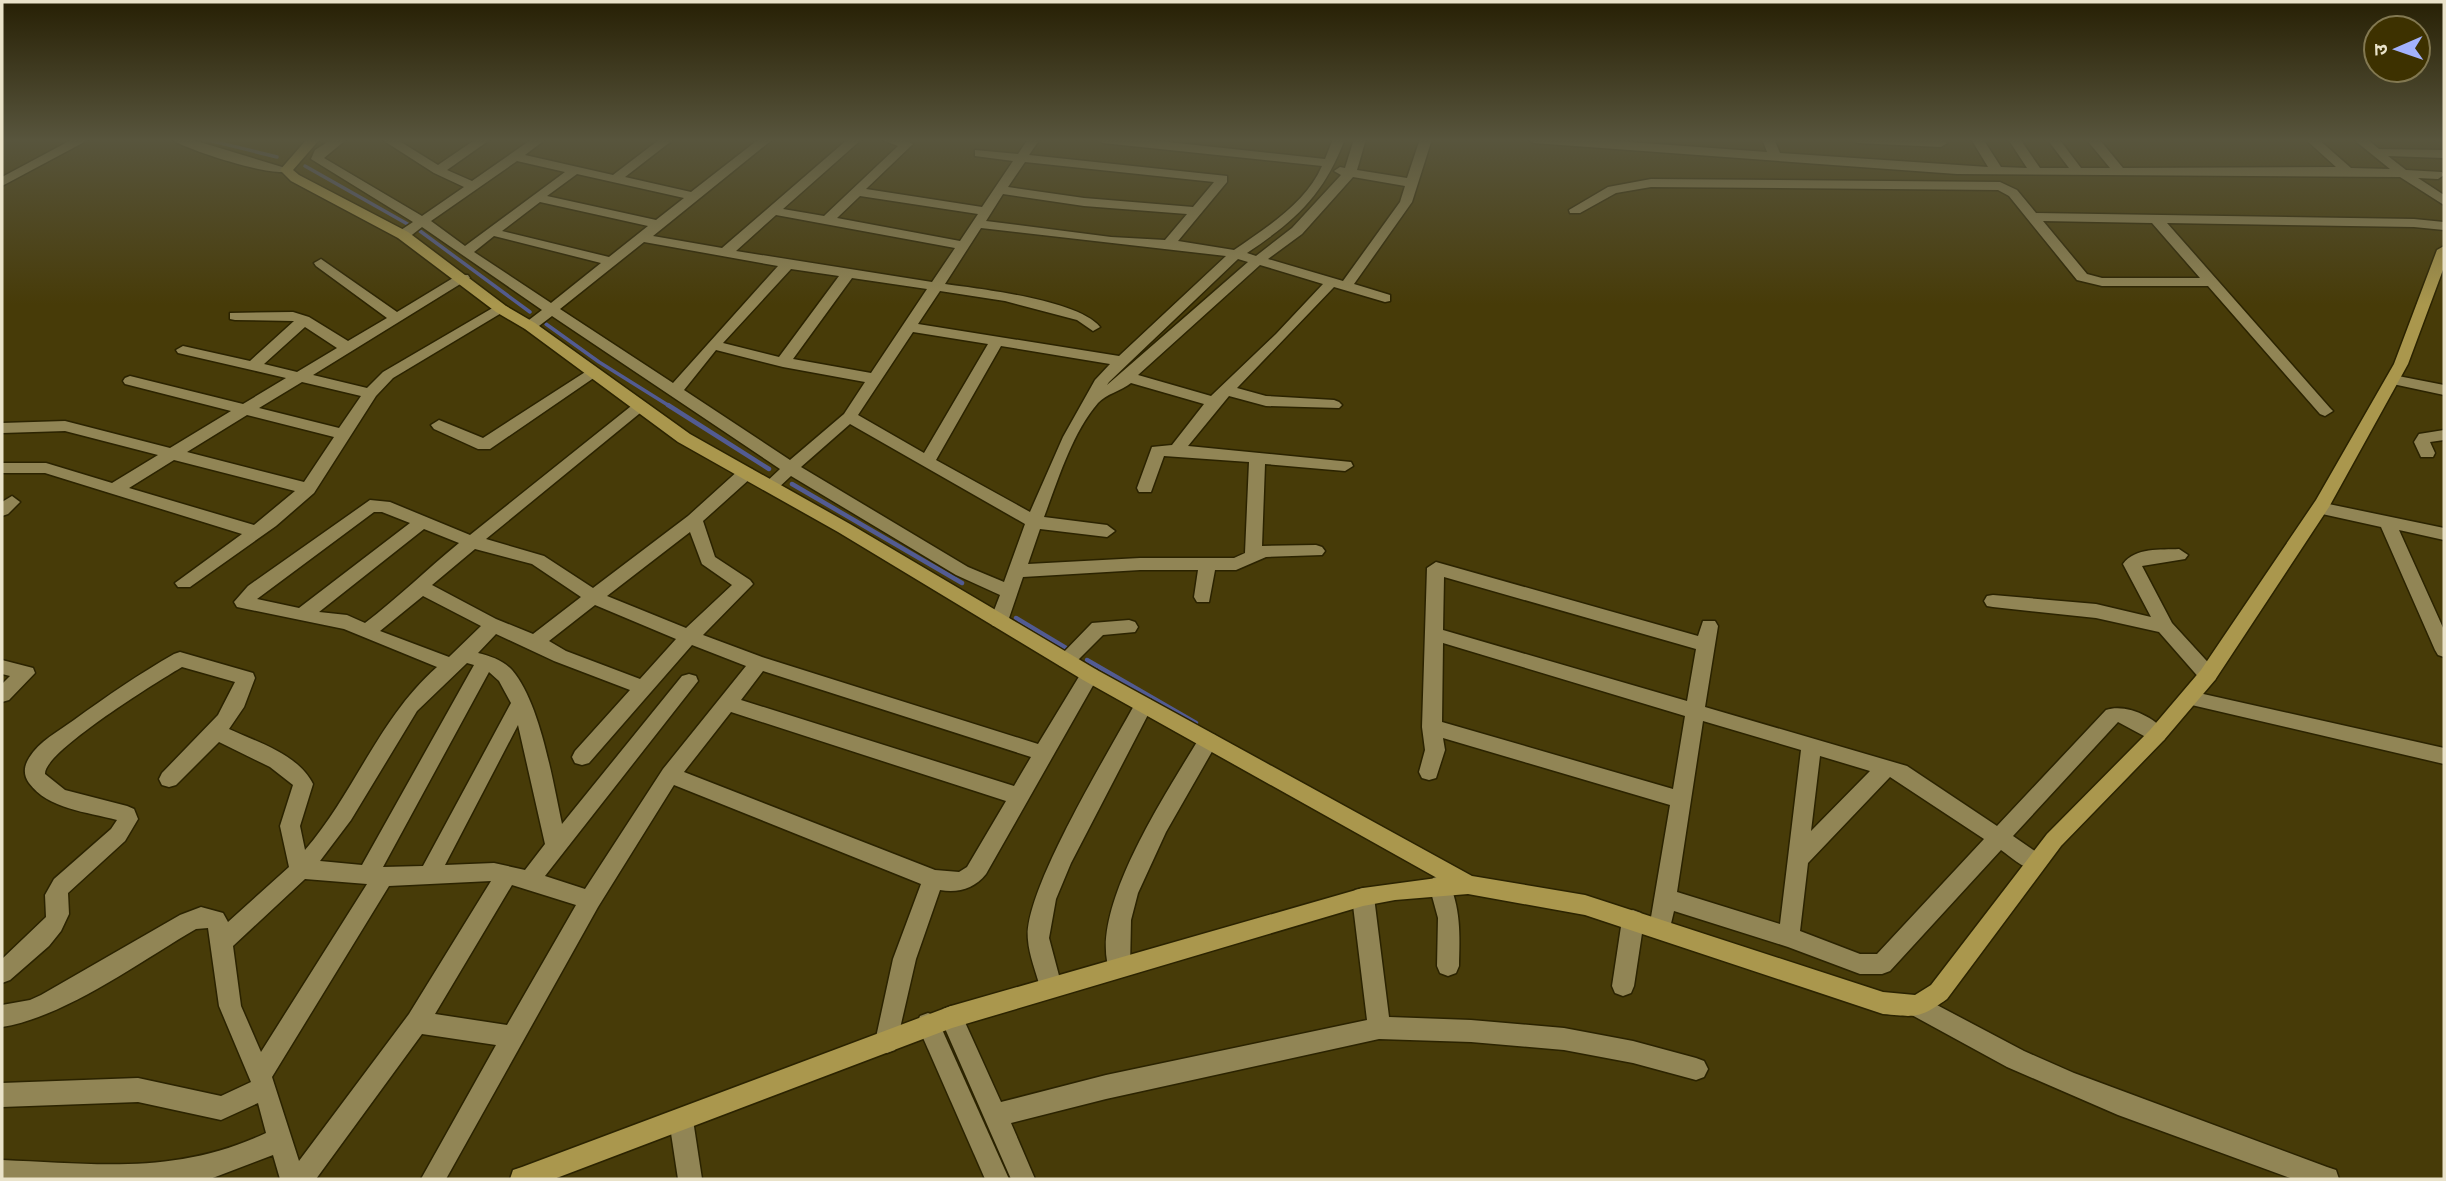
<svg xmlns="http://www.w3.org/2000/svg" width="2446" height="1181" viewBox="0 0 2446 1181" font-family="'Roboto Condensed','Noto Sans Devanagari',sans-serif">
	<style>
		.lines { fill: none; stroke-linecap: round; stroke-linejoin: round }
		.stream-far1 { stroke: #525b92; stroke-width: 3.5 }
		.stream { stroke: #525b92; stroke-width: 4.5 }
		.minor-casing { stroke: #2b2300; stroke-width: 3 }
		.major-casing { stroke: #2b2300; stroke-width: 3 }
		.minor { fill: #918555; fill-rule: evenodd }
		.major { fill: #aa974d; fill-rule: evenodd }
	</style>
	<rect width="100%" height="100%" fill="#473b08"/>
	<g class="lines">
		<!-- stream-far1 -->
		<g class="stream-far1">
			<polyline points="204,139 277,157"/>
			<polyline points="305,166 411,226"/>
			<polyline points="420,231 530,312"/>
			<polyline points="546,324 599,362 671,407"/>
		</g>
		<!-- stream -->
		<g class="stream">
			<polyline points="668,405 769,469"/>
			<polyline points="792,484 962,583"/>
			<polyline points="1016,618 1066,648"/>
			<polyline points="1087,660 1196,723"/>
		</g>
		<defs>
			<g id="minor">
				<polygon points="73,139 90,139 2,186 2,177"/>
				<path d="M 171,139 L 190,139 L 292,170 C 279,180 186,150 171,139 Z"/>
				<path d="M 332,139 L 347,139 L 324,158 L 422,216 L 464,187 L 434,173 L 381,139 L 396,139 L 438,165 L 476,139 L 491,139 L 447,170 L 472,181 L 532,139 L 546,139 L 525,155 L 613,175 L 660,139 L 674,139 L 625,177 L 691,192 L 759,139 L 773,139 L 653,236 L 722,248 L 848,139 L 862,139 L 783,209 L 824,216 L 898,146 L 880,139 L 903,139 L 913,144 L 866,189 L 982,207 L 1013,161 L 975,156 L 975,150 L 1018,154 L 1028,139 L 1040,139 L 1029,155 L 1227,176 L 1227,182 L 1178,241 L 1234,250 C 1266,228 1306,203 1322,166 L 1103,143 L 1097,139 L 1140,139 L 1325,159 L 1333,139 L 1345,139 C 1323,196 1296,220 1247,253 L 1256,256 L 1292,228 L 1341,175 L 1334,171 L 1340,167 L 1345,168 L 1354,139 L 1366,139 L 1357,170 L 1407,178 L 1420,139 L 1432,139 L 1412,202 L 1354,284 L 1390,295 L 1390,301 L 1385,302 L 1334,287 L 1237,388 L 1266,396 L 1334,400 L 1339,402 L 1342,405 L 1339,408 L 1266,406 L 1229,396 L 1188,446 L 1351,462 L 1353,466 L 1345,471 L 1265,464 L 1262,546 L 1316,545 L 1322,547 L 1325,551 L 1322,555 L 1266,557 L 1236,570 L 1215,570 L 1209,602 L 1197,602 L 1194,597 L 1198,570 L 1140,570 L 1023,577 L 1008,621 L 1005,626 L 993,626 L 990,621 L 1000,595 L 956,575 L 791,476 L 776,490 L 764,490 L 762,486 L 780,469 L 552,316 L 535,329 L 525,329 L 525,323 L 542,310 L 422,227 L 408,238 L 398,238 L 398,232 L 413,222 L 311,159 L 315,150 ZM 517,161 L 565,172 L 465,246 L 431,221 ZM 1025,162 L 1214,182 L 1193,207 L 1084,198 L 1008,187 ZM 577,174 L 684,198 L 656,220 L 547,196 ZM 1353,177 L 1405,186 L 1400,202 L 1343,281 L 1268,259 L 1302,234 ZM 1003,194 L 1084,206 L 1187,214 L 1165,240 L 1111,237 L 986,221 ZM 860,196 L 978,214 L 960,241 L 837,218 ZM 540,202 L 648,226 L 609,257 L 502,231 ZM 776,215 L 955,248 L 932,282 L 736,251 ZM 981,228 L 1226,256 L 1119,356 L 918,324 L 940,291 L 1005,301 L 1077,320 L 1093,331 L 1100,327 C 1078,300 981,289 945,284 ZM 494,236 L 601,263 L 551,303 L 474,252 ZM 644,242 L 778,266 L 673,383 L 560,309 ZM 1238,259 L 1248,262 L 1107,385 L 1109,382 ZM 1260,265 L 1323,284 L 1276,334 L 1211,396 L 1138,375 ZM 791,269 L 839,276 L 779,357 L 723,343 ZM 852,278 L 927,289 L 871,373 L 793,359 ZM 913,332 L 988,344 L 924,453 L 858,415 ZM 1001,346 L 1110,364 L 1095,380 L 1063,437 L 1030,512 L 936,460 ZM 716,350 L 783,367 L 865,382 L 844,414 L 790,460 L 684,390 ZM 1131,383 L 1204,404 L 1172,445 L 1152,447 L 1137,488 L 1139,492 L 1151,492 L 1164,456 L 1249,462 L 1245,553 L 1234,558 L 1140,558 L 1028,564 L 1040,529 L 1107,537 L 1115,531 L 1107,525 L 1044,517 C 1058,480 1072,433 1098,403 C 1106,394 1121,391 1131,383 ZM 850,424 L 1025,524 L 1004,582 L 968,567 L 801,467 Z"/>
				<polygon points="1528,139 1588,139 1767,152 1762,139 1774,139 1780,153 1988,167 1971,139 1983,139 2001,167 2027,168 2008,139 2020,139 2040,168 2069,168 2047,139 2059,139 2081,168 2110,168 2086,139 2099,139 2123,168 2336,167 2305,139 2318,139 2351,168 2390,169 2353,139 2367,139 2379,149 2444,150 2444,158 2388,156 2406,170 2442,172 2444,175 2438,179 2418,178 2444,195 2444,205 2400,177 1957,174 1534,143"/>
				<polygon points="1852,139 1940,139 1947,143 1941,147 1858,143"/>
				<path d="M 1651,179 L 2000,182 L 2017,190 L 2036,213 L 2414,219 L 2444,222 L 2444,230 L 2414,227 L 2167,223 L 2330,408 L 2333,411 L 2325,416 L 2320,414 L 2208,286 L 2102,286 L 2077,280 L 2009,196 L 1998,190 L 1651,187 L 1616,193 L 1580,213 L 1570,213 L 1569,210 L 1608,187 ZM 2043,221 L 2152,223 L 2200,278 L 2102,278 L 2087,274 Z"/>
				<path d="M 321,259 L 397,312 L 458,275 L 468,275 L 470,278 L 313,375 L 367,388 L 383,372 L 496,306 L 506,306 L 508,309 L 393,378 L 376,396 L 314,493 L 276,526 L 190,587 L 178,587 L 175,583 L 242,534 L 45,473 L 2,473 L 2,463 L 46,463 L 112,483 L 158,455 L 65,431 L 2,433 L 2,423 L 65,421 L 170,448 L 231,411 L 125,384 L 123,381 L 125,378 L 130,376 L 243,404 L 286,378 L 178,353 L 176,350 L 183,346 L 250,361 L 294,321 L 235,320 L 230,319 L 230,313 L 293,312 L 309,317 L 348,341 L 387,318 L 316,266 L 314,263 ZM 305,327 L 337,348 L 297,372 L 264,364 ZM 302,382 L 361,396 L 339,428 L 259,408 ZM 247,415 L 334,437 L 304,482 L 187,452 ZM 174,460 L 295,491 L 254,525 L 129,488 Z"/>
				<polygon points="593,367 600,372 598,375 490,449 478,449 434,429 431,425 439,420 483,438"/>
				<polygon points="2393,375 2444,385 2444,395 2388,383 2386,380"/>
				<path d="M 640,401 L 648,406 L 645,409 L 486,539 L 544,556 L 593,588 L 688,516 L 740,469 L 752,469 L 754,473 L 752,477 L 703,521 L 715,557 L 750,580 L 753,584 L 703,635 L 765,658 L 1038,744 L 1083,670 L 1090,668 L 1097,670 L 1099,675 L 986,874 C 974,889 958,893 940,890 L 916,959 L 895,1050 L 887,1053 L 879,1050 L 875,1042 L 893,959 L 921,884 L 674,785 L 598,907 L 446,1179 L 421,1179 L 496,1045 L 422,1034 L 316,1179 L 280,1179 L 273,1155 L 210,1179 L 2,1179 L 2,1160 C 97,1164 177,1175 266,1133 L 258,1103 L 221,1120 L 138,1102 L 2,1107 L 2,1083 L 138,1078 L 221,1096 L 251,1082 L 219,1006 L 208,928 L 196,929 C 139,962 65,1017 2,1027 L 2,1005 L 30,1000 L 41,995 L 180,915 L 201,907 L 223,913 L 228,922 L 289,867 L 280,826 L 293,785 L 270,767 L 219,742 L 176,785 L 169,787 L 162,785 L 159,779 L 162,773 L 218,715 L 235,682 L 182,667 C 160,680 43,752 45,774 L 65,790 L 127,806 L 134,809 L 138,819 L 125,841 L 68,893 L 69,914 L 61,931 L 49,946 L 10,980 L 2,983 L 2,959 L 46,917 L 45,895 L 54,879 L 111,829 L 117,820 C 87,812 48,809 29,783 C 23,775 24,766 29,758 C 39,741 59,731 74,720 C 107,696 139,674 174,654 L 180,652 L 253,673 L 255,678 L 244,707 L 229,729 C 257,742 298,754 313,784 L 300,826 L 305,850 C 355,792 379,718 437,667 L 344,629 L 237,607 L 234,602 L 248,586 L 370,500 L 390,502 L 470,535 L 635,403 ZM 374,512 L 382,512 L 410,523 L 299,608 L 257,599 ZM 424,529 L 459,543 C 427,569 398,598 365,623 L 347,615 L 319,612 ZM 690,532 L 702,564 L 732,585 L 686,628 L 607,596 ZM 475,549 L 532,564 L 581,597 L 533,634 L 496,619 L 432,585 ZM 423,596 L 481,626 L 449,657 L 380,631 ZM 595,605 L 676,639 L 640,679 L 566,651 L 549,641 ZM 496,634 L 554,661 L 630,690 L 575,751 L 572,757 L 575,763 L 582,765 L 589,763 L 692,645 L 746,666 L 663,769 L 585,889 L 545,876 L 698,681 L 696,676 L 689,674 L 682,676 L 562,824 C 553,782 540,702 512,670 C 503,660 490,656 478,653 ZM 467,663 L 474,665 L 362,865 L 320,861 L 351,820 L 417,711 ZM 763,671 L 1031,757 L 1014,786 L 741,700 ZM 489,672 L 499,681 L 511,703 L 423,866 L 383,867 ZM 731,712 L 1006,801 L 967,867 L 959,872 L 935,870 L 684,772 ZM 518,725 L 545,844 L 525,870 L 494,863 L 445,865 ZM 305,879 L 367,884 L 261,1052 L 241,1006 L 233,946 ZM 491,881 L 409,1014 L 299,1161 L 272,1077 L 389,886 ZM 512,885 L 576,905 L 507,1025 L 435,1014 Z"/>
				<polygon points="2444,430 2444,440 2430,442 2435,453 2433,457 2421,457 2414,442 2419,434"/>
				<polygon points="12,496 20,502 8,514 2,516 2,502"/>
				<polygon points="2319,502 2444,528 2444,540 2399,530 2444,630 2444,657 2438,655 2435,650 2381,527 2313,512 2311,508"/>
				<path d="M 2179,549 L 2188,555 L 2185,559 L 2142,566 L 2172,623 L 2215,670 L 2217,675 L 2215,680 L 2208,682 L 2201,680 L 2159,632 L 2096,618 L 1993,607 L 1987,606 L 1984,601 L 1987,596 L 1993,595 L 2096,604 L 2151,617 L 2123,564 C 2135,547 2161,550 2179,549 Z"/>
				<path d="M 1436,562 L 1698,636 L 1703,621 L 1715,621 L 1718,626 L 1705,707 L 1907,766 L 1997,826 L 2106,710 C 2125,703 2157,717 2167,735 L 2164,740 L 2157,743 L 2118,722 L 2013,836 L 2042,856 L 2045,862 L 2042,868 C 2027,874 2013,858 2001,850 L 1890,971 L 1882,974 L 1860,974 L 1788,947 L 1674,911 L 1668,936 L 1660,939 L 1652,936 L 1649,929 L 1670,805 L 1443,738 L 1445,750 L 1436,778 L 1429,780 L 1422,778 L 1419,772 L 1425,750 L 1422,727 L 1427,568 ZM 1444,577 L 1696,649 L 1687,701 L 1443,630 ZM 1443,643 L 1685,716 L 1673,789 L 1442,722 ZM 1703,721 L 1801,750 L 1780,924 L 1677,892 ZM 1820,756 L 1870,771 L 1811,831 ZM 1890,777 L 1984,839 L 1877,954 L 1860,954 L 1800,931 L 1808,863 Z"/>
				<polygon points="1129,620 1135,622 1138,627 1135,632 1103,635 1072,666 1060,666 1057,661 1060,656 1092,623"/>
				<polygon points="2,660 33,668 35,673 9,700 2,702 2,684 10,676 2,674"/>
				<polygon points="2190,691 2444,748 2444,764 2183,703 2181,698 2183,693"/>
				<path d="M 1144,698 L 1151,700 L 1153,705 L 1071,863 L 1056,899 L 1049,938 L 1062,987 L 1059,994 L 1051,997 L 1043,994 L 1040,987 C 1036,972 1029,955 1028,940 C 1022,892 1112,747 1137,700 Z"/>
				<path d="M 1208,733 L 1215,735 L 1218,741 L 1166,832 L 1138,893 L 1131,920 L 1130,967 L 1127,974 L 1119,977 L 1111,974 C 1084,914 1170,788 1201,735 Z"/>
				<path d="M 1440,876 L 1447,878 C 1461,907 1460,935 1459,966 L 1456,973 L 1448,976 L 1440,973 L 1437,966 L 1438,918 L 1429,885 L 1433,878 Z"/>
				<polygon points="1363,888 1371,890 1374,897 1389,1017 1471,1020 1564,1028 1633,1041 1696,1058 1704,1061 1708,1069 1704,1077 1696,1080 1633,1063 1564,1050 1471,1042 1379,1039 1106,1099 1011,1123 1035,1179 1011,1179 940,1017 943,1009 951,1006 959,1009 1001,1102 1106,1075 1367,1020 1352,897 1355,890"/>
				<polygon points="1633,910 1641,913 1644,920 1634,986 1631,993 1623,996 1615,993 1612,986 1622,920 1625,913"/>
				<polygon points="1918,995 2024,1051 2074,1073 2327,1167 2336,1170 2339,1179 2293,1179 2118,1115 2007,1067 1910,1014 1907,1006 1910,998"/>
				<polygon points="928,1013 936,1016 1009,1179 985,1179 917,1024 920,1016"/>
				<polygon points="681,1108 689,1112 693,1120 702,1179 678,1179 669,1120 673,1112"/>
			</g>
			<path id="major" d="M 307,139 L 320,139 L 293,170 L 299,175 L 408,232 L 506,306 L 535,323 L 690,434 L 850,524 L 1097,670 L 1472,876 L 1585,895 L 1883,992 L 1915,995 L 1931,985 L 2047,834 L 2150,730 L 2201,670 L 2316,500 L 2394,364 L 2437,250 L 2444,246 L 2444,267 L 2408,364 L 2329,507 L 2215,680 L 2164,740 L 2061,846 L 1947,999 C 1919,1019 1916,1017 1883,1014 L 1585,915 L 1468,894 L 1395,900 L 1363,906 L 952,1028 L 554,1179 L 510,1179 L 513,1170 L 522,1167 L 951,1006 L 1363,888 L 1437,878 L 1083,680 L 838,532 L 678,442 L 525,329 L 496,312 L 398,238 L 291,181 L 280,170 Z"/>
		</defs>
		<!-- minor casing -->
		<use href="#minor" class="minor-casing"/>
		<!-- major casing -->
		<use href="#major" class="major-casing"/>
		<!-- minor -->
		<use href="#minor" class="minor"/>
		<!-- major -->
		<use href="#major" class="major"/>
	</g>
	<!-- sky -->
	<linearGradient id="sky" x2="0" y2="1"><stop stop-color="#272004"/><stop offset="0.46" stop-color="#58553d"/><stop offset="1" stop-color="#58553d" stop-opacity="0"/></linearGradient>
	<rect width="2446" height="305" fill="url(#sky)"/>
	<!-- border -->
	<rect width="2446" height="1181" fill="none" stroke="#eae3ca" stroke-width="7"/>
	<!-- north arrow -->
	<g transform="translate(2397 49) rotate(268)"><circle r="33" fill="#3d3100" stroke="#827851" stroke-width="2"/>
	<path d="M0-5L12 26L0 18L-12 26Z" fill="#a3b2fd"/>
	<text y="-10" font-size="19" font-weight="bold" text-anchor="middle" fill="#eae3ca">उ</text>
	</g>
</svg>
